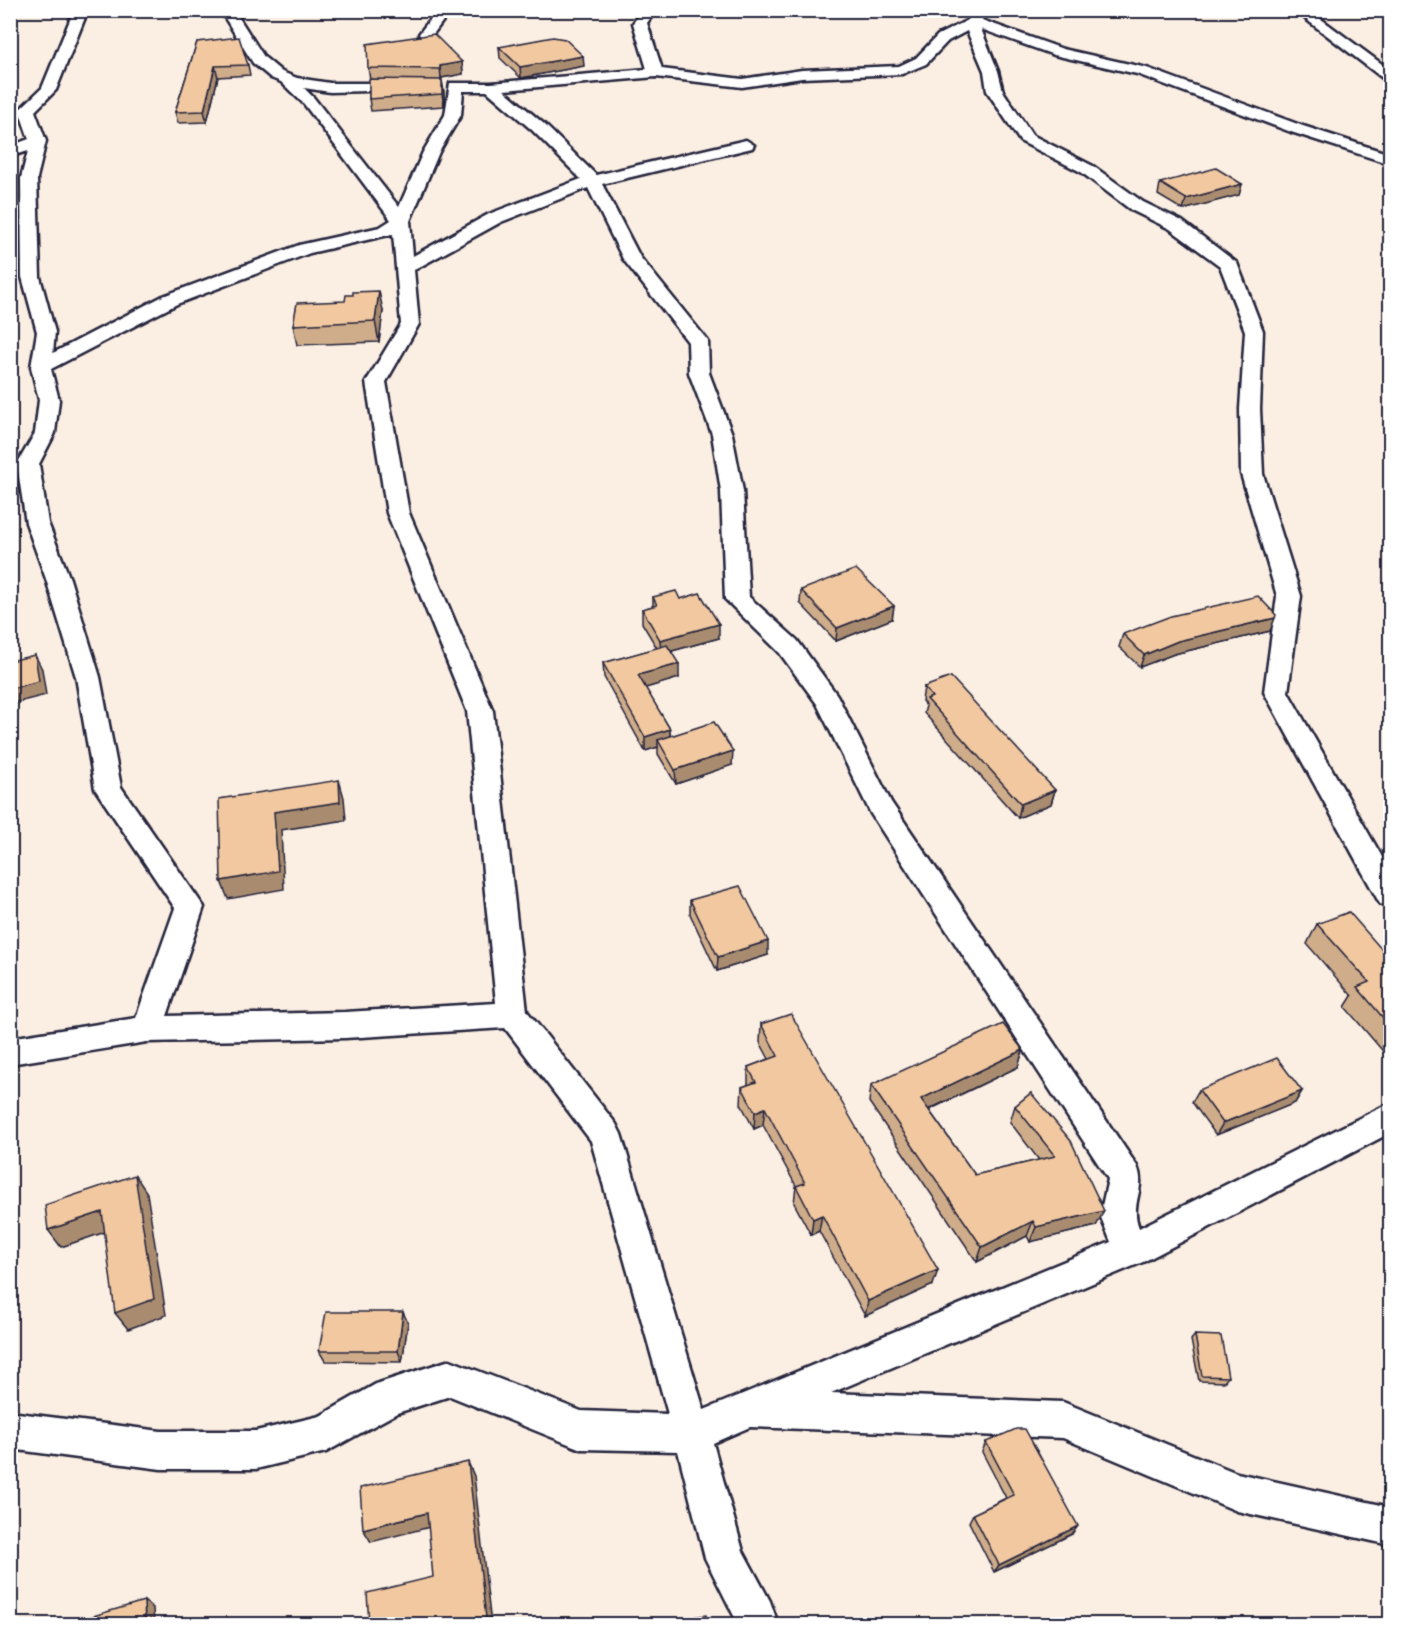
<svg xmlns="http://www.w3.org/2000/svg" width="1401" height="1635" viewBox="0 0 1401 1635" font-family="Kalam,sans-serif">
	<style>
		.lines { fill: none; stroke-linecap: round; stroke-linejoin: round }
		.minor-casing { stroke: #22223b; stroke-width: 5 }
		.minor { fill: #fff; fill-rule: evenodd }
		.wall { fill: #cfac8a; stroke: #22223b; stroke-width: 1.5 }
		.shaded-wall { fill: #a98c70; stroke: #22223b; stroke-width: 1.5 }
		.building { fill: #f1c8a0; stroke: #22223b; stroke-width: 1.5 }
	</style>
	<rect width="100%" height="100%" fill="#fbeee2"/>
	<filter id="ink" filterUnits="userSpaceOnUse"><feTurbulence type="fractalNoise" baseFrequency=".0167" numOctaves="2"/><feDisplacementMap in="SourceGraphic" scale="12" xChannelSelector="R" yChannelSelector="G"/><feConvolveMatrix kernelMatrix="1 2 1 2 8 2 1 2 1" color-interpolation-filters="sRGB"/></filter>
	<g filter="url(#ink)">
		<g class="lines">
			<defs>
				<g id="minor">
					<path d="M 74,10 L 88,10 L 56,90 L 35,111 L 46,141 L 37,178 L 40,277 L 55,332 L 53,353 L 163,296 L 299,245 L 380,227 L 391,220 L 304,104 L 281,82 L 271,78 L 253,63 L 220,10 L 234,10 L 264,57 L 282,72 L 297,78 L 330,83 L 411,83 L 413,86 L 411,89 L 406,90 L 330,92 L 304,88 L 314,98 L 399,207 L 423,152 L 445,115 L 450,83 L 491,83 L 647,69 L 633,23 L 643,10 L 656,10 L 647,23 L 662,69 L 742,79 L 802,70 L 899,66 L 916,58 L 938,35 L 968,20 L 974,10 L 987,10 L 982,20 L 1063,49 L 1147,68 L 1303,126 L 1390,154 L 1390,164 L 1384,162 L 1291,132 L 1137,74 L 1054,55 L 981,29 L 998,71 L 1003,91 L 1032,135 L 1093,166 L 1143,202 L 1182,221 L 1237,263 L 1263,331 L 1260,409 L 1263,474 L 1301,596 L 1288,692 L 1390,871 L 1390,907 L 1380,904 L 1264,692 L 1277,596 L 1241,474 L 1240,409 L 1245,331 L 1220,266 L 1170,229 L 1131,210 L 1081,172 L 1020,141 L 987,91 L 984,71 L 967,31 L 948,41 L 926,64 L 902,74 L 802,78 L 742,87 L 656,77 L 504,90 L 544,124 L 596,175 L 746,140 L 754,145 L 752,148 L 602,184 L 640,257 L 708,341 L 709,373 L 732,434 L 743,491 L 749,597 L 797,640 L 837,695 L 891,802 L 1137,1166 C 1147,1190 1129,1202 1139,1228 L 1390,1103 L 1390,1133 L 1143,1262 L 831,1393 L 1063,1402 L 1237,1473 L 1390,1507 L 1390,1545 L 1237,1511 L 1063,1438 L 750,1427 L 713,1443 L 743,1551 L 770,1601 L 778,1624 L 738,1624 L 705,1558 L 678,1451 L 581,1449 L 450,1396 L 397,1413 L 326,1452 L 256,1469 L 161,1469 L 10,1449 L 10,1412 L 161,1431 L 256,1431 L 320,1416 L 376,1384 L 450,1360 L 581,1411 L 668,1414 L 591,1141 L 505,1028 L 345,1038 L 147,1042 L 10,1064 L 10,1038 L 136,1018 L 175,908 L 95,789 L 76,677 L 46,579 L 26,523 L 17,464 L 35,433 L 39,400 L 31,367 L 37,332 L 22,277 L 21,178 L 28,151 L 10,157 L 10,146 L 29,139 L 19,110 L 42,88 ZM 463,91 L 487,91 L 532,130 L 581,179 L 489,214 L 413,256 L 410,221 L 439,152 L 461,115 ZM 588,188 L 623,259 L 688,342 L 689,373 L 712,434 L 721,491 L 725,599 L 779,652 L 817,704 L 871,814 L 1108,1179 L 1100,1215 L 1111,1242 L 704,1410 L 621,1134 L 616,1124 L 527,1011 L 493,711 L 409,513 L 386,382 L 419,324 L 414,270 L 501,222 ZM 393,234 L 401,324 L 366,382 L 387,513 L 467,711 L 496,1003 L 345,1012 L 167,1016 L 204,907 L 121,787 L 100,677 L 70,579 L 48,523 L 39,464 L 55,433 L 59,400 L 51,369 L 177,304 L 310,253 Z"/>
					<polygon points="437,10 451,10 431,37 421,37 419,34"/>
					<polygon points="1294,10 1309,10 1390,70 1390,81 1385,80"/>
				</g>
			</defs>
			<!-- minor casing -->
			<use href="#minor" class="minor-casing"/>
			<!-- minor -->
			<use href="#minor" class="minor"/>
		</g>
		<!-- wall -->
		<g class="wall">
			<polygon points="197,42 248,65 250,75 218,77 207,122 178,123 175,112"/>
			<polygon points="499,47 584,66 521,78 500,58"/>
			<polygon points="462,62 463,74 441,78 444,92 444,106 371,111 369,99 370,79 368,68"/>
			<polygon points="1160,183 1242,184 1239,195 1183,210 1158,195"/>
			<polygon points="383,311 379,342 297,345 293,325"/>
			<polygon points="801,590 894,606 892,619 836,641 800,603"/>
			<polygon points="653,597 680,599 719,638 672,651 679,678 645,688 670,729 670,736 732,765 676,784 658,754 658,747 645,751 604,677 603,663 657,648 642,623 642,609 653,606"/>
			<polygon points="1270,631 1174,654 1140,667 1119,647 1123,634"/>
			<polygon points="924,687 1055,790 1051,804 1018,818 924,713 926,706 922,701"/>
			<polygon points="690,900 768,955 717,971 690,914"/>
			<polygon points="1317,924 1390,959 1390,1056 1388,1057 1345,1007 1352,996 1307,944"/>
			<polygon points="761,1024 933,1285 865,1316 819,1231 811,1235 794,1203 796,1186 763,1125 754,1129 741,1104 742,1087 748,1085 748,1067 769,1059 760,1042"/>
			<polygon points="1023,1050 1018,1067 929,1110 975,1175 1039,1160 1010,1122 1015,1106 1031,1093 1096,1226 1030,1242 1027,1236 977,1262 869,1102 871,1085"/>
			<polygon points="1199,1090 1302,1091 1295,1103 1216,1135 1192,1102"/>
			<polygon points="408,1323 402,1362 325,1361 319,1351"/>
			<polygon points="1195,1335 1228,1377 1224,1382 1199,1381 1191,1340"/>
			<polygon points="986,1442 1072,1534 994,1572 969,1522 973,1514 1006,1498 982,1452"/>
		</g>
		<!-- shaded-wall -->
		<g class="shaded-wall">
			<polygon points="583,56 584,66 521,78 520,67"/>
			<polygon points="462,62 463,74 441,78 440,66"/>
			<polygon points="215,66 218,77 207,122 204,111"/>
			<polygon points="442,80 444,92 444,106 442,94"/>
			<polygon points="1242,184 1239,195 1183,210 1186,199"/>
			<polygon points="379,291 383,311 379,342 375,321"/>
			<polygon points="894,606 892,619 836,641 837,628"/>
			<polygon points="1275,618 1270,631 1174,654 1140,667 1144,655 1178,641"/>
			<polygon points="719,624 719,638 661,654 660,640"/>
			<polygon points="35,655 42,669 46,695 10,704 10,689"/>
			<polygon points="679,664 679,678 639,690 638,675"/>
			<polygon points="670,729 670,743 658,740 658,747 645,751 645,737"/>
			<polygon points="733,751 732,765 676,784 675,770"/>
			<polygon points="339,780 344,798 346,820 281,830 284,889 228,899 221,881 274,812"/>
			<polygon points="1055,790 1051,804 1018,818 1021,804"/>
			<polygon points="768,941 768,955 717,971 718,957"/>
			<polygon points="1023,1050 1018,1067 917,1115 921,1099"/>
			<polygon points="1302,1091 1295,1103 1216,1135 1223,1123"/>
			<polygon points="765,1108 763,1125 754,1129 755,1112"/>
			<polygon points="135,1175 147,1193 166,1315 128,1329 115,1313"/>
			<polygon points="1104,1211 1096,1226 1030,1242 1036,1227"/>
			<polygon points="102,1212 114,1229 61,1247 48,1230"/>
			<polygon points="822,1215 819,1231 811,1235 813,1219"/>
			<polygon points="1033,1221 1027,1236 977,1262 982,1247"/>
			<polygon points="938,1270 933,1285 865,1316 868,1301"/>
			<polygon points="403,1312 408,1323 402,1362 398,1351"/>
			<polygon points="468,1462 474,1476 491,1624 460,1624"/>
			<polygon points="427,1513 434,1526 371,1542 363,1529"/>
			<polygon points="1078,1526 1072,1534 994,1572 999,1565"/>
			<polygon points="144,1601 153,1608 154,1624 145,1624"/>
		</g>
		<!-- building -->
		<g class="building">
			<polygon points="434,34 462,62 440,66 440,69 368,68 367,44"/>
			<polygon points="239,37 248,65 215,66 204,111 175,112 197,42"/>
			<polygon points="553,37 565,39 583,56 520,67 499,47"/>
			<polygon points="369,79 442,80 442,94 369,99"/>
			<polygon points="1216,168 1242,184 1186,199 1160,183"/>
			<polygon points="379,291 375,321 293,325 297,303 345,301 346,295 353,295 353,292"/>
			<polygon points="856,569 894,606 837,628 801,590"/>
			<polygon points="676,591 680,599 700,593 719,624 660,640 642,609 657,605 653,597"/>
			<polygon points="1258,596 1276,615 1275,618 1178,641 1144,655 1123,634 1171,616"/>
			<polygon points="667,645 679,664 638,675 670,729 645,737 603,663"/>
			<polygon points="35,655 39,681 10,689 10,661"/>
			<polygon points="951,677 1055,790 1021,804 927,699 932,697 924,687"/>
			<polygon points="714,722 733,751 675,770 658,740"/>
			<polygon points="339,780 340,802 274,812 278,871 221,881 219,799"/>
			<polygon points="740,886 768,941 718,957 690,900"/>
			<polygon points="1349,912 1390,959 1390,1026 1357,987 1369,982 1317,924"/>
			<polygon points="791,1014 938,1270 868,1301 822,1215 813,1219 796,1186 805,1183 765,1108 755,1112 742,1087 756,1082 748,1067 778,1056 761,1024"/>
			<polygon points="1003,1024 1023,1050 921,1099 975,1175 1055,1156 1015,1106 1031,1093 1071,1141 1104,1211 1036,1227 1033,1221 982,1247 871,1085"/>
			<polygon points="1277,1058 1302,1091 1223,1123 1199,1090"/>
			<polygon points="135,1175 154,1299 115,1313 102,1212 48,1230 45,1205"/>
			<polygon points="326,1312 403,1312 398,1351 319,1351"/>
			<polygon points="1195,1335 1221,1336 1228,1377 1202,1376"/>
			<polygon points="1016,1429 1025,1429 1078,1526 999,1565 973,1514 1014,1495 986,1442"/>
			<polygon points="468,1462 486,1618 460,1624 369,1624 367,1593 433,1577 427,1513 363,1529 360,1488"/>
			<polygon points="144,1601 145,1624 66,1624"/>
			<polygon points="706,1615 707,1624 638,1624"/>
		</g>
	</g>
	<!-- margin -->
	<rect width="1401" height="1635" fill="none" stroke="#fff" stroke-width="36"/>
	<rect x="18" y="18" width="1365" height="1599" fill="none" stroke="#22223b" stroke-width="2" filter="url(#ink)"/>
</svg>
